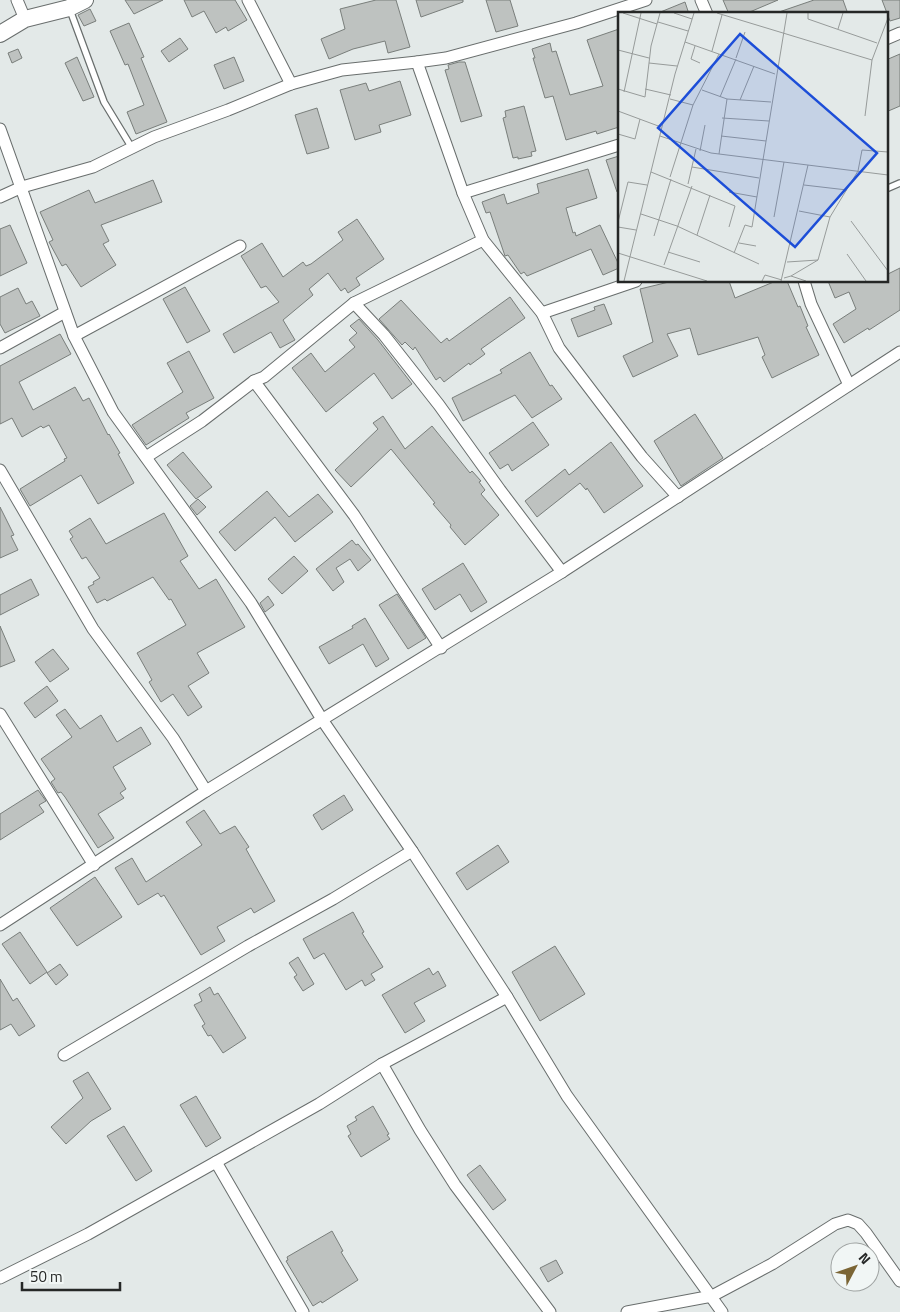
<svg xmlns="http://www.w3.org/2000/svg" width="900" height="1312" viewBox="0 0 900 1312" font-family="'Titillium Web',sans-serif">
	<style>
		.building { fill: #bec2c0; stroke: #797e7b }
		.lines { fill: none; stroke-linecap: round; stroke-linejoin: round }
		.lane-casing { stroke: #696e6d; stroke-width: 8 }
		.street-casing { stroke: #696e6d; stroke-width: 13 }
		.secondary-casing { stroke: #696e6d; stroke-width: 18 }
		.lane { stroke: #fff; stroke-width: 5.5 }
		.street { stroke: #fff; stroke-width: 11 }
		.secondary { stroke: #fff; stroke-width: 16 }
		.inset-road { fill: none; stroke: #979b9a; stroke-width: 1 }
		.view { fill: #1d4ed8; fill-opacity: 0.15; stroke: #1d4ed8; stroke-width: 2.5 }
		.inset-edge { fill: none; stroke: #252726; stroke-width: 2.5 }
	</style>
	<rect width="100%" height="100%" fill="#e3e9e8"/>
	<!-- building -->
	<g class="building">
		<polygon points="125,0 163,0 134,14"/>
		<polygon points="184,0 235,0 247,20 228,31 226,27 216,33 204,11 192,17"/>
		<polygon points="376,0 396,0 410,47 388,53 385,41 353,49 329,59 321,39 345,29 340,9"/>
		<polygon points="416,0 463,0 463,2 421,17"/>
		<polygon points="486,0 510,0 518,26 496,32"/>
		<polygon points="723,0 778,0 745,14 729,14"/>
		<polygon points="814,0 843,0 848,14 779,14 779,12"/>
		<polygon points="882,0 900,0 900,18 890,21"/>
		<polygon points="685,2 689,14 658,14 658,13"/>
		<polygon points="90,9 96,21 84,26 78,15"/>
		<polygon points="129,23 144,57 141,58 167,122 136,134 127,112 144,105 128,64 125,65 110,31"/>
		<polygon points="619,29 619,127 597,134 596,131 566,140 553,96 545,98 533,58 535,58 532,49 550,43 552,52 556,51 570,95 603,86 587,40"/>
		<polygon points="180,38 188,49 169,62 161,51"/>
		<polygon points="18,49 22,58 12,63 8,53"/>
		<polygon points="900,54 900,106 886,112 886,60"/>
		<polygon points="77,57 94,97 83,101 65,63"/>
		<polygon points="234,57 244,81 224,89 214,65"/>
		<polygon points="459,62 465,62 482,116 461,122 445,70 449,69 448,65"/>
		<polygon points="400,81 411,115 379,125 381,132 355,140 340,90 366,83 369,91"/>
		<polygon points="524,106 536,151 531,152 532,156 518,159 518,157 513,158 503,118 506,117 505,111"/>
		<polygon points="317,108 329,148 307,154 295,115"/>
		<polygon points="619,156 619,191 617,192 606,160"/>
		<polygon points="588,169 597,198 566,208 573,233 575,232 576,236 600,225 619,265 619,268 603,275 591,249 527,276 524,272 521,274 508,255 505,256 490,212 486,213 482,202 504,194 507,204 539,193 537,184"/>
		<polygon points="153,180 162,202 101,225 109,241 103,244 116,265 81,287 66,264 62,266 49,242 53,240 40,212 89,190 95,203"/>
		<polygon points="357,219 384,259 356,278 360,285 348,293 345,288 341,291 328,273 309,289 313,295 283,320 295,340 280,348 271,332 234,353 223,334 279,302 266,286 261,288 241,256 262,243 283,277 303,262 306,266 311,264 343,240 338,232"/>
		<polygon points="10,225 27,263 0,276 0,229"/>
		<polygon points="900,268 900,310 869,330 868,328 844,343 833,324 856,309 849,292 835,298 828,281 886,281 886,275"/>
		<polygon points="673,281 729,281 735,298 776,281 787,281 798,307 800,306 808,326 806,327 819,355 772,378 762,357 765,355 758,337 698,355 690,328 667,334 678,356 633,377 623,356 653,342 640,289"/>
		<polygon points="185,287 210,331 187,343 163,299"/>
		<polygon points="18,288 26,304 32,301 40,316 5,333 0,324 0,297"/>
		<polygon points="510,297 525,318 481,349 485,354 470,365 469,363 444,382 440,377 436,380 415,347 413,350 405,342 402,345 379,319 401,300 441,343 447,338 449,341"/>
		<polygon points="604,304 612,324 578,337 571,319 595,310 594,307"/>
		<polygon points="359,319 378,340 412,384 392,399 374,373 326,412 292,368 311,353 325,372 355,347 349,340 357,333 350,326"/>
		<polygon points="60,334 71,354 19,382 33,410 75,387 83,401 89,398 108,435 109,434 120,453 118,454 134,483 98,504 81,475 30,506 20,489 65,461 64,459 67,458 49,425 43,428 41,426 22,437 12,418 0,424 0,366"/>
		<polygon points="189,351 214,398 186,413 189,418 146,445 132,425 183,392 167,363"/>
		<polygon points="530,352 550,386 552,385 562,399 532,418 515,395 463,421 452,398 502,373 500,370"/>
		<polygon points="695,414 723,458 681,486 654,441"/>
		<polygon points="383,416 405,449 432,426 470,473 472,471 481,481 479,482 485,490 481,494 499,515 465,545 450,527 451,525 433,504 435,503 391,449 351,487 335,470 378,429 373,423"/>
		<polygon points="533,422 549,445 512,471 508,464 500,469 489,453"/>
		<polygon points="611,442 643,486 604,513 587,488 586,490 580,483 537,517 525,501 565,469 569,475"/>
		<polygon points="183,452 212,487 196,499 167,465"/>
		<polygon points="267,491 289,517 318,494 333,512 295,542 275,517 235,551 219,532"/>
		<polygon points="198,499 206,507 197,515 190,506"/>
		<polygon points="0,507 14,535 11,536 18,550 0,558"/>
		<polygon points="164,513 188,556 180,561 199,589 216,579 245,627 197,653 209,673 188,686 202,707 188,716 173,694 161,702 149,682 152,680 137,653 186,625 171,599 169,600 153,577 107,601 105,599 97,603 88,587 94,584 93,582 100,578 86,557 82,559 70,539 73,537 69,531 90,518 106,544"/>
		<polygon points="352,540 356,545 358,544 371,560 358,571 350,559 336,568 344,582 333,591 316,569"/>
		<polygon points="294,556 308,571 282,594 268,579"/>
		<polygon points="463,563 487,602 471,612 460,594 435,610 422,589"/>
		<polygon points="31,579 39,595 0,615 0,595"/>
		<polygon points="397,594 426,638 408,649 379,605"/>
		<polygon points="268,596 274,605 265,612 260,603"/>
		<polygon points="365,618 389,659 376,667 363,644 329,664 319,647 353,628 352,626"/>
		<polygon points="0,626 15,661 0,667"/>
		<polygon points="53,649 69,669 50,682 35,662"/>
		<polygon points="47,686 58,701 35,718 24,703"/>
		<polygon points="65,709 80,729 101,715 117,742 141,727 151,744 113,767 126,789 120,793 124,798 98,814 114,838 98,848 65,797 61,792 58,793 51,782 55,779 41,759 72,737 56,715"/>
		<polygon points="38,790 46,801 39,805 44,812 0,840 0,814"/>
		<polygon points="344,795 353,810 322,830 313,815"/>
		<polygon points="204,810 220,834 235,826 249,847 246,849 275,901 254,913 251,908 217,927 225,941 201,955 164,895 161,897 158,893 138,905 115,868 132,858 146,882 202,845 186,822"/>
		<polygon points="498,845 509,862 467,890 456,873"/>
		<polygon points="95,877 122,917 77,946 50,908"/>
		<polygon points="353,912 364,932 362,933 383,967 371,974 375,980 365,986 362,980 346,990 324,953 314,959 303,939"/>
		<polygon points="20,932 47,972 30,984 2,944"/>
		<polygon points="555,946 585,994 540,1021 512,972"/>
		<polygon points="298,957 314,984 303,991 294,977 297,975 289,963"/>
		<polygon points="60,964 68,975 56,985 47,973"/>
		<polygon points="429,968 433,975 438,971 446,986 414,1003 425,1021 405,1033 382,995"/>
		<polygon points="0,979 13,1001 17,998 35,1026 19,1036 11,1024 0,1030"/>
		<polygon points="210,987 214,995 218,993 246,1038 223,1053 211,1035 208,1036 202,1026 205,1024 194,1005 202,1001 199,994"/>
		<polygon points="88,1072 111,1109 91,1121 66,1144 51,1127 83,1098 73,1081"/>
		<polygon points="196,1096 221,1138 206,1147 180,1105"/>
		<polygon points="373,1106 389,1134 387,1135 390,1139 361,1157 348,1136 351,1134 347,1126 357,1120 355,1117"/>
		<polygon points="124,1126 152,1171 136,1181 107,1136"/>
		<polygon points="480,1165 506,1200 493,1210 467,1175"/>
		<polygon points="332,1231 343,1251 341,1252 358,1280 322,1303 321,1301 313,1306 286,1261 288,1260 287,1257"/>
		<polygon points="556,1260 563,1273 548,1282 540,1268"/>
	</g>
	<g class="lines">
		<defs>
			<g id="lane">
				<polyline points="70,10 104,102 132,148"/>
				<polyline points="886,189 900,183"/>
			</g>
			<g id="street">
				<polyline points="17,0 25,19"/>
				<polyline points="248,0 291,84"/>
				<polyline points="701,0 707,14"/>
				<polyline points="886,39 900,33"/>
				<polyline points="417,62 463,193 483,240 542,313 559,348 600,402 642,457 678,497"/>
				<polyline points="0,129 74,336 113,412 251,603 323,721 412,851 507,997 567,1096 722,1312"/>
				<polyline points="463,193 619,145"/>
				<polyline points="0,197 22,187 93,167 154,137 228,110 291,84 342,70 417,62 446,58 576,23 646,0"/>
				<polyline points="804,281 811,304 849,385"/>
				<polyline points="354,303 384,335 439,405 500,490 562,572"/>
				<polyline points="542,313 636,281"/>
				<polyline points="74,336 240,246"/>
				<polyline points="0,348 65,312"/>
				<polyline points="254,381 354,515 441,648"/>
				<polyline points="146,457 202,421 254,381 264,377 354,303 483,240"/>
				<polyline points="0,470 93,629 173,738 206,791"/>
				<polyline points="0,714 94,865"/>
				<polyline points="0,925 206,791 562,572 900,352"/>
				<polyline points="64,1055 248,946 333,899 412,851"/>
				<polyline points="382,1064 420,1130 455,1185 550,1312"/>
				<polyline points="216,1162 303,1312"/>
				<polyline points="0,1278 88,1234 319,1104 382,1064 507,997"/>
				<polyline points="627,1312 712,1296 772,1264 835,1224 848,1220 858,1224 866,1233 900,1281"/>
			</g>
			<polyline id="secondary" points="0,34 25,19 69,8 85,0"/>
		</defs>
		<!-- lane casing -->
		<use href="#lane" class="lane-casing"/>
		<!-- street casing -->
		<use href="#street" class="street-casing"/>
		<!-- secondary casing -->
		<use href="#secondary" class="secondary-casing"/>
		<!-- lane -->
		<use href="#lane" class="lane"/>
		<!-- street -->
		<use href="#street" class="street"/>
		<!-- secondary -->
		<use href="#secondary" class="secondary"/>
	</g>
	<!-- overview -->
	<g transform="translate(618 12)">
		<rect width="270" height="270" fill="#e3e9e8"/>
		<path class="inset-road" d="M 5,1 L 39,12M 56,1 L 74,7M 99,1 L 254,48M 190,1 L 190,7 L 259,31M 40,10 L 70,19M 220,17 L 225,1M 67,30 L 157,62M 77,34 L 73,47 L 82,51M 0,38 L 31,46M 94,39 L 104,3M 118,46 L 127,20M 31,51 L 59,54M 0,77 L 27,85 L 33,34 L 42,1M 27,77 L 53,83M 84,78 L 109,87 L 153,90M 6,80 L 23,1M 102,85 L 118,47M 52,87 L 75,93M 122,88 L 136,54M 0,99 L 43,115M 247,104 L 254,48 L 270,6M 104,106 L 151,109M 0,122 L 17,127 L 22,107M 42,124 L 93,141 L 270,163M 103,124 L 148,129M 82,139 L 87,113M 101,142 L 109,87M 74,155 L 141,166M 33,160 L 117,194 L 111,215M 52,165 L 75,93 L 101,42M 70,172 L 78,137M 186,173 L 229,178M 111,180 L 139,185M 181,199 L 212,205M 23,202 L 59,214 L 141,252M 156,205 L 166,150M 233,209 L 270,259M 0,210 L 10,170 L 29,173M 0,215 L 18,218M 79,223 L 92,183M 36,224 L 53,167M 121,231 L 138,234M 50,240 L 82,250M 0,241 L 89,269M 116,241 L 127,213 L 134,215 L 169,1M 229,242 L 248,269M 200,248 L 212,205 L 240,159 L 244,138 L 270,140M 169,250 L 200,248 L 173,264M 46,253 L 74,174M 166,266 L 173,264 L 188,269M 6,269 L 57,62 L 76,1M 144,269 L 147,263 L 164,268M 163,269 L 190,153"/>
		<path class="view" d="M 122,22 L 259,141 L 177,235 L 40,116 Z"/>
		<rect width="270" height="270" class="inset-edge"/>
	</g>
	<!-- north arrow -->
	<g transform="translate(855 1267) rotate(49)"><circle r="24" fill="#f1f6f5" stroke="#9fa3a2"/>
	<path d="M0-4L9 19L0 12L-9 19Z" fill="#7b6535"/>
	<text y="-8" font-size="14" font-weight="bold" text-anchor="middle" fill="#252726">N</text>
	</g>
	<!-- scale -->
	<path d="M22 1282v8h98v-8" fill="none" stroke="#252726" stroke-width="2.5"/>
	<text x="30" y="1282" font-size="15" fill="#252726" stroke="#f1f6f5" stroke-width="4" paint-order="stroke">50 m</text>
</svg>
